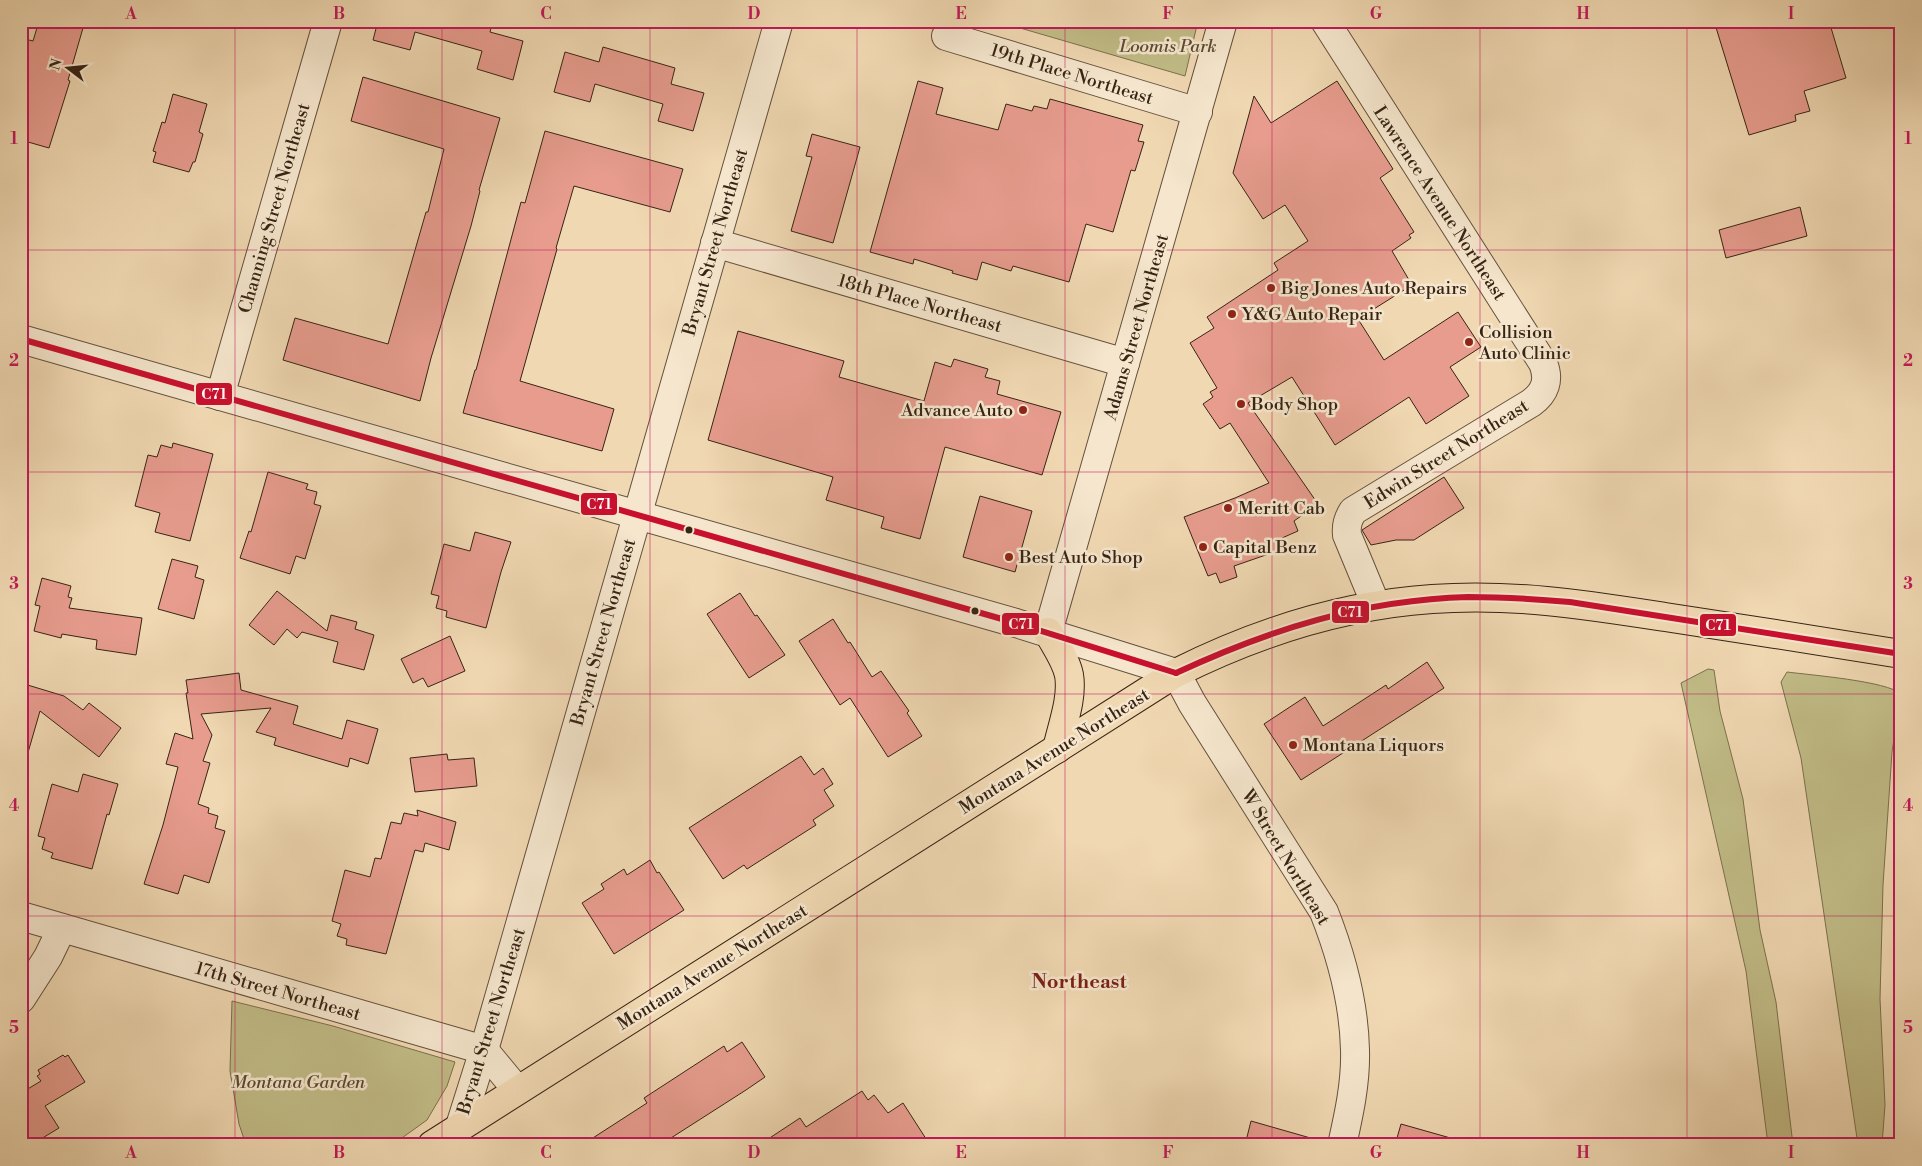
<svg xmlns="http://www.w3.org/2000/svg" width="1922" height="1166" viewBox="0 0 1922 1166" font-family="'Libre Bodoni',serif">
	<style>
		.green { fill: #c1bc87; stroke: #7c704e }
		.building { fill: #e79c8e; stroke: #372415 }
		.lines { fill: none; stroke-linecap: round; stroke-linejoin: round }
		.minor-casing { stroke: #65513c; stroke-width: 30 }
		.major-casing { stroke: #372415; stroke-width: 30 }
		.minor { stroke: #f5e6cd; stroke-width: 28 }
		.major { stroke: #f0d8b2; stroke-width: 28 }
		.bus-1-casing { stroke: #f5e6cd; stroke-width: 10 }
		.bus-1 { stroke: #c8102e; stroke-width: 6 }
		.grid { fill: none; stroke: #c2185b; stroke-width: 1; stroke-opacity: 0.55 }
		.poi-dot { fill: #8f2418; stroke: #f5e6cd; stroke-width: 2 }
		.bus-dot { fill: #372415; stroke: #f5e6cd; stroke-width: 2 }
		.labels { text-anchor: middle; stroke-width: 5; stroke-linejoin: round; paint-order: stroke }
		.park-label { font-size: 18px; font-style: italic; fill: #5a4a32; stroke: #f5e6cd }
		.street-label { font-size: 18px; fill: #372415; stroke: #f5e6cd }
		.poi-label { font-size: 18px; fill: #372415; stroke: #f5e6cd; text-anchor: start }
		.quarter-label { font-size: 20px; font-weight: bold; fill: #7a1f14; stroke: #f5e6cd }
		.line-badge { stroke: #f5e6cd; stroke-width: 2 }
		.badge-label { font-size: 14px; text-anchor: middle; font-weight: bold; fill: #fff }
		.neatline { fill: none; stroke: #c2185b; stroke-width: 2 }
		.grid-label { font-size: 16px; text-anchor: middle; font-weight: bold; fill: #c2185b }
	</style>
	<rect width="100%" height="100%" fill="#f0d8b2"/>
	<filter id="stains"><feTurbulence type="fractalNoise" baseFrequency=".004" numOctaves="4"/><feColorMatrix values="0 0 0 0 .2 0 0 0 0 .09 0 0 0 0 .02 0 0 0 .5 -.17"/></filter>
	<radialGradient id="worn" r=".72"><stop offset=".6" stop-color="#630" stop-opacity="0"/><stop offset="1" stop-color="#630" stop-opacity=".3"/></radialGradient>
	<!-- green -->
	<g class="green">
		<polygon points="996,21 1198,21 1185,76"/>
		<polygon points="1708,669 1714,670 1720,711 1743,799 1760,930 1776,1002 1793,1145 1768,1145 1746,971 1681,683"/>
		<path d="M 1787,672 C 1810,675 1887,681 1901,694 L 1892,752 L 1883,885 L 1880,999 L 1885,1105 L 1882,1145 L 1858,1145 L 1801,758 L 1781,682 Z"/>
		<polygon points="232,1001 333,1026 455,1062 447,1086 427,1120 392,1145 246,1145 239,1124 230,1071"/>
	</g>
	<!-- building -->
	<g class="building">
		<polygon points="39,21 85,21 68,80 70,81 49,148 21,140 21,38 33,41"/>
		<polygon points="378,21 493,21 490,32 523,41 513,80 477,69 482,51 415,32 410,50 373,40"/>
		<polygon points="1714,21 1829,21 1846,78 1804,91 1810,111 1795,115 1796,121 1749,135"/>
		<polygon points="603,47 675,68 671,84 704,93 693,131 658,121 663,104 595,84 590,102 554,92 565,52 599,62"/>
		<polygon points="363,77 500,118 479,190 480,191 471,226 431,358 420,401 283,360 295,318 388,344 426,212 428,212 431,200 444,149 351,121"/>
		<polygon points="918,81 943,88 936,114 998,130 1006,104 1032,111 1034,106 1047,109 1050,99 1143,125 1138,141 1144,142 1135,171 1131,170 1113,232 1086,224 1069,282 1013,266 1011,271 982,262 977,280 952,273 953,271 914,259 913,264 870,252"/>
		<polygon points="1337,81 1393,169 1380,178 1414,232 1409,235 1411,238 1392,251 1412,285 1358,319 1384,360 1458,312 1481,347 1450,367 1469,396 1426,424 1409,397 1335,445 1292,377 1248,403 1318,504 1294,521 1298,531 1282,538 1286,548 1234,566 1237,577 1220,583 1216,573 1208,576 1184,517 1235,498 1269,483 1230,423 1220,429 1203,404 1213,397 1210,392 1217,388 1190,343 1214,328 1207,317 1278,270 1274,263 1308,241 1285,205 1263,219 1233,173 1254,96 1271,123"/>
		<polygon points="173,94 207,104 199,132 203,134 195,162 193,162 189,172 153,162 156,152 153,151 162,122 165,123"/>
		<polygon points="545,131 683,169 670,212 574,186 556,248 557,249 520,381 614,409 602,451 463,413 475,370 476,370 521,202 525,203"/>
		<polygon points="812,134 860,147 833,243 791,231 812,157 806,156"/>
		<polygon points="1800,207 1807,236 1726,258 1719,230"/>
		<polygon points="738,331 844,361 839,377 924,401 935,362 951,367 954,359 988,369 985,377 1000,381 997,394 1061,412 1042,475 945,447 920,539 881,528 884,517 826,500 833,477 708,440"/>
		<polygon points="173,443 213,454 190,541 155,532 160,513 135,506 148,455 157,457 161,445 172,448"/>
		<polygon points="268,472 308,484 306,489 317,492 314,504 321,506 305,559 296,556 290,574 240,558 249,531 251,532"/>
		<polygon points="1444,477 1464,508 1414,540 1396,540 1371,545 1362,530"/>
		<polygon points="980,496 1032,511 1015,572 963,557"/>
		<polygon points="475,532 511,542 501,572 486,628 446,617 447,611 436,608 439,596 431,594 444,544 470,551"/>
		<polygon points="172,559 198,566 195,577 204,580 194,619 158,609"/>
		<polygon points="42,578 71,586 68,597 72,598 69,608 142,618 136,655 96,649 97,640 62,634 61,638 34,631 40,606 35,605"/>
		<polygon points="277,591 327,631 331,615 357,622 355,629 374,635 364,670 333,662 338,642 302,632 297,638 287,629 274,645 249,625"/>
		<polygon points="740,593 755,616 757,615 785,655 749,678 707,614"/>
		<polygon points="833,619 848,643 850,642 872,677 881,671 909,711 907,713 922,736 888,757 850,698 840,705 799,641"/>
		<polygon points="450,636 465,671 428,687 423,678 413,683 401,659"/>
		<polygon points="1427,662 1444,688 1301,780 1264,724 1305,697 1323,726 1386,685 1388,689"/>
		<polygon points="239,673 241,690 298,706 293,724 342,739 347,720 378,729 368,764 350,758 348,767 274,745 276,738 256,732 271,708 201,714 212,735 203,761 210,763 198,804 209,808 208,813 218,816 215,828 225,831 209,883 184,875 178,894 144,884 163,825 178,767 166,764 175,733 193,739 186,693 188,693 186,680"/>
		<polygon points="21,683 64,696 83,710 89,703 121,728 99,757 40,711 27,756 21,755"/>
		<polygon points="447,754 448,760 474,758 477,786 415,792 410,758"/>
		<polygon points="801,756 814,775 823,768 833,784 824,790 834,806 813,820 816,825 747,869 744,865 723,879 689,828"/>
		<polygon points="83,774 118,784 109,815 107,814 92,869 51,858 53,853 42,849 45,838 38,836 52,784 78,792"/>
		<polygon points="417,810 456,822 449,850 425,843 423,852 415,850 386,954 346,945 347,939 337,936 341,924 332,921 345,870 370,877 375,858 381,859 391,822 401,824 404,813 418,816"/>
		<polygon points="650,860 657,873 659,872 684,910 614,954 582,903 604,889 601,884 624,869 627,875"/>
		<polygon points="742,1042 765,1077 746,1090 660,1145 582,1145 647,1103 644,1098 724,1046 727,1052"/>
		<polygon points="63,1055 65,1057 68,1055 85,1082 45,1106 59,1128 31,1145 21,1145 21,1093 41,1081 37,1076 40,1074 38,1070"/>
		<polygon points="862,1091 868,1100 874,1095 888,1113 903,1103 930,1145 759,1145 800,1118 806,1127"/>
		<polygon points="1251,1121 1314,1139 1313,1145 1245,1145"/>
		<polygon points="1401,1124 1454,1139 1454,1145 1395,1145"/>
	</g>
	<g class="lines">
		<defs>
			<g id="minor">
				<path d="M 1325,21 L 1543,363 C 1550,380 1545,393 1531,403 L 1353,511 C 1348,519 1346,525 1347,535 L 1376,605"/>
				<polyline points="946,36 1198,112"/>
				<polyline points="715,243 1125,363"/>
				<path d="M 21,339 L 1016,623 L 1176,673 L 1192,703 L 1324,912 C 1341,955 1354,1003 1355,1050 C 1356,1082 1349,1114 1342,1145"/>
				<polyline points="220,396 328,21"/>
				<polyline points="1048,632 1223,21"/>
				<polyline points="21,916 484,1050 517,1090"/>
				<polyline points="21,999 48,957 62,928"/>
				<polyline points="460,1126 484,1050 779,21"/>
			</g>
			<g id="major">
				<path d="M 1048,632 C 1055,645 1066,660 1069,675 C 1073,698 1062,726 1057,749"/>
				<path d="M 432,1145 L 1176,673 C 1256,633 1342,605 1432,599 C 1512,593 1587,605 1665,617 C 1744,629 1822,641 1901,654"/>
			</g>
		</defs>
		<!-- minor casing -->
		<use href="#minor" class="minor-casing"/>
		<!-- major casing -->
		<use href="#major" class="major-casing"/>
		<!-- minor -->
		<use href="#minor" class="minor"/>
		<!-- major -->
		<use href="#major" class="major"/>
		<defs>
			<g id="bus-1">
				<polyline points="21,339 1016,623 1176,673"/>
				<path d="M 1176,673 C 1271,629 1363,600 1468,597 C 1502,597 1536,599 1570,602 L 1901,654"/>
			</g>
		</defs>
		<!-- bus-1 casing -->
		<use href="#bus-1" class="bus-1-casing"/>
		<!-- bus-1 -->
		<use href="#bus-1" class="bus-1"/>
	</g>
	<!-- grid -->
	<path class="grid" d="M 235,21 L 235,1145M 442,21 L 442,1145M 650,21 L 650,1145M 857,21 L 857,1145M 1065,21 L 1065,1145M 1272,21 L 1272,1145M 1480,21 L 1480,1145M 1687,21 L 1687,1145M 21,250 L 1901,250M 21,472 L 1901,472M 21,694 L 1901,694M 21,916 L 1901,916"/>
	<!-- markers -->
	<g class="poi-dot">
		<circle cx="1271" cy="288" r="5"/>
		<circle cx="1232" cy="314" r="5"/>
		<circle cx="1469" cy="342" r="5"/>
		<circle cx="1241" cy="404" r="5"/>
		<circle cx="1023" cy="410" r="5"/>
		<circle cx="1228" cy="508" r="5"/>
		<circle cx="1203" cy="547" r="5"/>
		<circle cx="1009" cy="557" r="5"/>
		<circle cx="1293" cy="745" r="5"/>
	</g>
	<g class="bus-dot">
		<circle cx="689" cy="530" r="4.5"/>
		<circle cx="975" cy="611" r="4.5"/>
	</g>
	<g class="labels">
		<!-- park labels -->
		<g class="park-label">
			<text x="1168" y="52">Loomis Park</text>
			<text x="298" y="1088">Montana Garden</text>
		</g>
		<!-- street labels -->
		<g class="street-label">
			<text transform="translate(1072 74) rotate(17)" y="6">19th Place Northeast</text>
			<text transform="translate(1440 203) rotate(57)" y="6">Lawrence Avenue Northeast</text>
			<text transform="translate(274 208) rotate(-74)" y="6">Channing Street Northeast</text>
			<text transform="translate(715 242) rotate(-74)" y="6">Bryant Street Northeast</text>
			<text transform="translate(920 303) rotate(16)" y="6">18th Place Northeast</text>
			<text transform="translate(1136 327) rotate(-74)" y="6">Adams Street Northeast</text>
			<text transform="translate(1446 454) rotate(-32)" y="6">Edwin Street Northeast</text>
			<text transform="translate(603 632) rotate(-74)" y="6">Bryant Street Northeast</text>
			<text transform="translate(1054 751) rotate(-32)" y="6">Montana Avenue Northeast</text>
			<text transform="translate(1286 857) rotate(59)" y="6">W Street Northeast</text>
			<text transform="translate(712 967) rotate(-32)" y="6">Montana Avenue Northeast</text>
			<text transform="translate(278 991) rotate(16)" y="6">17th Street Northeast</text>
			<text transform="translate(491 1021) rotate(-73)" y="6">Bryant Street Northeast</text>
		</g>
		<!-- poi labels -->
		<g class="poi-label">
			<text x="1281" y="294">Big Jones Auto Repairs</text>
			<text x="1242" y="320">Y&amp;G Auto Repair</text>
			<text x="1479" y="338">Collision<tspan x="1479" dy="21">Auto Clinic</tspan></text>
			<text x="1251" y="410">Body Shop</text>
			<text x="1013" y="416" text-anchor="end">Advance Auto</text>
			<text x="1238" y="514">Meritt Cab</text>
			<text x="1213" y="553">Capital Benz</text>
			<text x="1019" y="563">Best Auto Shop</text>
			<text x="1303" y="751">Montana Liquors</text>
		</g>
		<!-- quarter labels -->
		<g class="quarter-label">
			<text x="1079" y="988">Northeast</text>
		</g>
	</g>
	<g class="line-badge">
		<rect x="195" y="382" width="38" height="24" rx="5" fill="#c8102e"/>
		<rect x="580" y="492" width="38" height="24" rx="5" fill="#c8102e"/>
		<rect x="1331" y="600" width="39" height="24" rx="5" fill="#c8102e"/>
		<rect x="1001" y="612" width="39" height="24" rx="5" fill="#c8102e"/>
		<rect x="1699" y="613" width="38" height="24" rx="5" fill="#c8102e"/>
	</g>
	<g class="badge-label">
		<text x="214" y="399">C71</text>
		<text x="599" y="509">C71</text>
		<text x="1350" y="617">C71</text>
		<text x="1021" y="629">C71</text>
		<text x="1718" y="630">C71</text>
	</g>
	<!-- margin -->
	<rect width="1922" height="1166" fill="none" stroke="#f0d8b2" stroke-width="55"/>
	<!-- north arrow -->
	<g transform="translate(68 68) rotate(286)" stroke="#f5e6cd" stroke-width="4" paint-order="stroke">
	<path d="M0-4L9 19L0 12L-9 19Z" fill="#372415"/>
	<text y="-8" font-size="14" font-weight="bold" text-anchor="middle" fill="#372415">N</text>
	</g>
	<rect x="28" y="28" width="1866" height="1110" class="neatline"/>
	<g class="grid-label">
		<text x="131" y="19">A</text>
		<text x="339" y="19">B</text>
		<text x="546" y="19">C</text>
		<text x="754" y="19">D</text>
		<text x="961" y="19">E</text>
		<text x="1168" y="19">F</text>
		<text x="1376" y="19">G</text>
		<text x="1583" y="19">H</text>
		<text x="1791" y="19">I</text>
		<text x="14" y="144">1</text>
		<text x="1908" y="144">1</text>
		<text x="14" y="366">2</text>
		<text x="1908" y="366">2</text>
		<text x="14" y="589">3</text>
		<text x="1908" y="589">3</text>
		<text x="14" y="811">4</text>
		<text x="1908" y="811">4</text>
		<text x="14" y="1033">5</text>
		<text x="1908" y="1033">5</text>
		<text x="131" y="1158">A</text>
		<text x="339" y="1158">B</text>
		<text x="546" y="1158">C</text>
		<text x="754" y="1158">D</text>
		<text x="961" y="1158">E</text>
		<text x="1168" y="1158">F</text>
		<text x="1376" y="1158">G</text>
		<text x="1583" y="1158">H</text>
		<text x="1791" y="1158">I</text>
	</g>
	<rect width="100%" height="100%" filter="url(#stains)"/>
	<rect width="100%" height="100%" fill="url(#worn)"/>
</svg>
